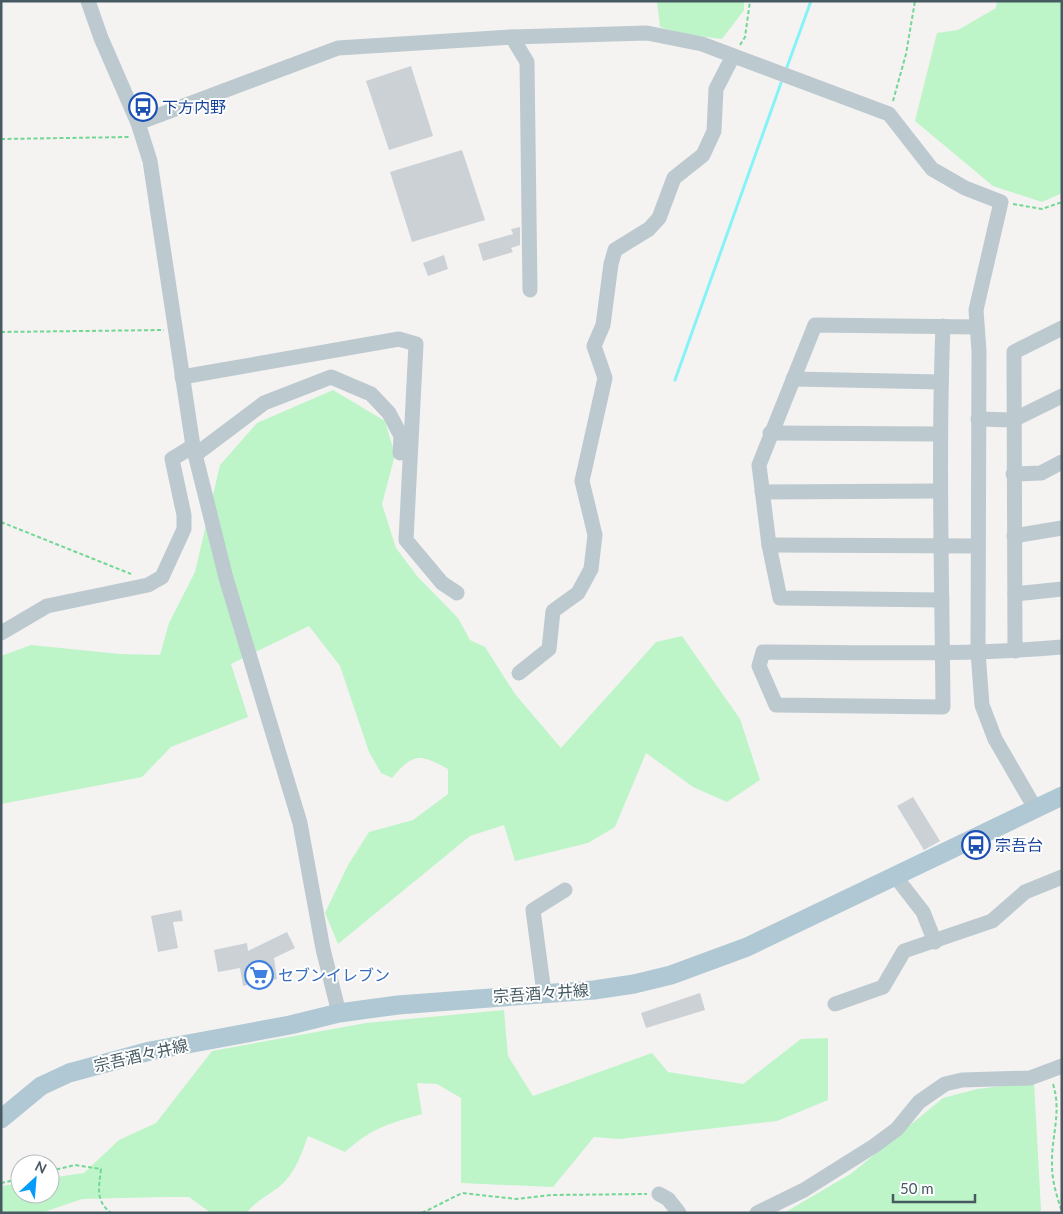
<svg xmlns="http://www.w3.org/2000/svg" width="1063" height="1214" viewBox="0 0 1063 1214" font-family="Lato,'Noto Sans JP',sans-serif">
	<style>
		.green { fill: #bdf5c9 }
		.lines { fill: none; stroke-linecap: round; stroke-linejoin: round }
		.stream { stroke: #86f3f7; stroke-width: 3 }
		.building { fill: #cbd1d5 }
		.path { stroke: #71d893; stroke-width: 2; stroke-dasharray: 4 2.5; stroke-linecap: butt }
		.minor { stroke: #bccad0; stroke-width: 15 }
		.major { stroke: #afc8d3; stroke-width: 19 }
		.labels { text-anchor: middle; stroke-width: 4; stroke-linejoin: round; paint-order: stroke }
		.transit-label { font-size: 16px; fill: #164399; stroke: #fff; text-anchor: start }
		.shop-label { font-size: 16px; fill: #366cbe; stroke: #fff; text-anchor: start }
		.street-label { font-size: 16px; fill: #475a62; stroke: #fff }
	</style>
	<rect width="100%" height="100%" fill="#f5f2f2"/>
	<!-- green -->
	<g class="green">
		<polygon points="657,1 744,1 744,10 722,39 683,34 660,27"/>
		<polygon points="997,1 1062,1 1062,193 1042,202 993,186 915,121 937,33 958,30 996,8"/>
		<path d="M 333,390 L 385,421 L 395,455 L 382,504 L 396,548 L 417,576 L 458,618 L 470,640 L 485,647 L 515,694 L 561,748 L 656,642 L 682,636 L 740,719 L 760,780 L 727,802 L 693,787 L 646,753 L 615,827 L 588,843 L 515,861 L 504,825 L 470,836 L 338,944 L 325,913 L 348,865 L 369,832 L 413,820 L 448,794 L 448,769 C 420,754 414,752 392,778 L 381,773 L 369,752 L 340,666 L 309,626 L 231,664 L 248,717 L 171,747 L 142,777 L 1,804 L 1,656 L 31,645 L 120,654 L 160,655 L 169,623 L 195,572 L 220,465 L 257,423 Z"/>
		<path d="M 504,1010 L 508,1056 L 533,1096 L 652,1053 L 668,1072 L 743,1084 L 801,1039 L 828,1038 L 828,1100 L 777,1121 L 619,1139 L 594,1137 L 553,1187 L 461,1183 L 461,1098 L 437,1084 L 417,1083 L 422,1114 C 388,1124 372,1128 345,1152 L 308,1136 C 301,1155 295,1174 279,1187 C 267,1196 259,1199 248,1211 L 249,1213 L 211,1213 L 189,1197 L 165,1197 L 82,1199 L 41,1213 L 1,1213 L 1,1186 L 20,1183 L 20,1194 L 50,1194 L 50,1178 L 84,1173 L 119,1140 L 156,1123 L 212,1051 L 366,1023 Z"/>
		<polygon points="1034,1082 1041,1210 1038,1213 784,1213 852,1173 943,1098 977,1089"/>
	</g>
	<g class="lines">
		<!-- stream -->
		<g class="stream">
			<polyline points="787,67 811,1"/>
			<polyline points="675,380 781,83"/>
		</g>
	</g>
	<!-- building -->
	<g class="building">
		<polygon points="411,66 433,136 389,150 366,81"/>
		<polygon points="462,150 485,220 412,242 390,172"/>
		<polygon points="520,227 520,245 511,248 513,252 483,261 478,244 513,234 511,229"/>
		<polygon points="444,255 448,269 428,276 423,263"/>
		<polygon points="913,797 940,841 924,850 897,806"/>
		<polygon points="181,910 183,921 173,922 178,948 158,952 151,916"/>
		<polygon points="287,932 295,948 274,958 277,979 243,986 240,968 218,972 214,950 247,943 248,951"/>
		<polygon points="700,993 705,1010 646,1028 641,1013"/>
	</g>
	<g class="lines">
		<!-- path -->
		<g class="path">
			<polyline points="740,45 745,37 750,1"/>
			<polyline points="893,101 906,54 915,1"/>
			<polyline points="1,139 129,137"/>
			<polyline points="1013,204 1042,209 1062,202"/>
			<polyline points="1,332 164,330"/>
			<polyline points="1,522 131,574"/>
			<path d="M 1053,1084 C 1062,1112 1051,1137 1052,1165 C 1052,1181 1057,1197 1062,1212"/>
			<path d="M 50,1171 L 75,1165 L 101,1169 C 99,1187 95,1201 111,1213"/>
			<polyline points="1,1183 20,1179"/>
			<polyline points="422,1213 462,1193 516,1199 551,1195 647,1194"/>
		</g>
		<!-- minor -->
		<g class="minor">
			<polyline points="88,1 101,38 138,123 150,161 193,446 226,578 300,823 323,949 339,1013"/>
			<polyline points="512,37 527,62 530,290"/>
			<polyline points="138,123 338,48 512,37 647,33 702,44 889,114 932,169 965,188 1001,202 976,310 979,351 978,652 982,705 995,739 1035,808"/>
			<path d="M 943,326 C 938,453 942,580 943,707 L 776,705 L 759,666 L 763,652 C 862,652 963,656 1062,647"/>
			<polyline points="182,377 399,339 416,344 406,540 442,583 457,593"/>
			<polyline points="793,379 941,382"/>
			<polyline points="978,419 1013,420 1062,396"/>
			<polyline points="770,433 939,434"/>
			<polyline points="195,455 264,403 331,377 371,394 389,413 401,436 400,453"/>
			<polyline points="1013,474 1041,473 1062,462"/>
			<polyline points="762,492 940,491"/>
			<polyline points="1014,536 1062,528"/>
			<polyline points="769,545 978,546"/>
			<polyline points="1015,594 1062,589"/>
			<polyline points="942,600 780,598 769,545 759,465 815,325 977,327"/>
			<polyline points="1,633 47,606 148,585 162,577 184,529 184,515 172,459 193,446"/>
			<polyline points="1015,651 1014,352 1062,328"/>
			<polyline points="519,673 549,649 553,611 578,593 591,569 595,535 582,481 605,378 594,346 603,325 611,264 615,250 649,229 659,218 674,178 703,155 714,131 716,89 733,56"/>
			<polyline points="895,876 923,912 935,942"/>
			<polyline points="544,993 533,910 565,890"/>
			<polyline points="835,1004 883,987 904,951 992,921 1025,892 1062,877"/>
			<polyline points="659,1194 668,1199 679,1213"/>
			<polyline points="757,1213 804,1190 874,1146 897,1129 919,1102 945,1084 962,1080 1030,1078 1062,1066"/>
		</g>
		<!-- major -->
		<polyline class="major" points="1,1119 41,1086 69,1073 150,1051 290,1025 339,1013 398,1005 594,990 634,984 671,975 747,947 1062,796"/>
	</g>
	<!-- icons -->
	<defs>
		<symbol id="bus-ring" viewBox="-11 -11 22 22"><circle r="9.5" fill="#fff" stroke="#1a4fb4" stroke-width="1.5"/><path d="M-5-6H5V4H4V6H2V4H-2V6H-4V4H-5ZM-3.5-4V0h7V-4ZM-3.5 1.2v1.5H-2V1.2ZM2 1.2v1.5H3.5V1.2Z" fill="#1a4fb4"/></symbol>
		<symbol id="supermarket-ring" viewBox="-11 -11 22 22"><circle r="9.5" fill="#fff" stroke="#3f7fe0" stroke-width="1.5"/><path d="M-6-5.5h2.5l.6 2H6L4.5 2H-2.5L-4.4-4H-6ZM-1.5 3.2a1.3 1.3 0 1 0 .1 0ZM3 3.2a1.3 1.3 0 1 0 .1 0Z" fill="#3f7fe0"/></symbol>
	</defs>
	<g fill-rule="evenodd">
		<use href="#bus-ring" x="127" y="91" width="32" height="32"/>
		<use href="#bus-ring" x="960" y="829" width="32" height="32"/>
		<use href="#supermarket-ring" x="243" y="959" width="32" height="32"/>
	</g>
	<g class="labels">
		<!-- transit labels -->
		<g class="transit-label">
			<text x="162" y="113">下方内野</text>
			<text x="995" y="851">宗吾台</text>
		</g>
		<!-- shop labels -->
		<g class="shop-label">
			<text x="278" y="981">セブンイレブン</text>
		</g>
		<!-- street labels -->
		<g class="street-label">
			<text transform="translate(541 993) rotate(-4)" y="6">宗吾酒々井線</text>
			<text transform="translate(141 1055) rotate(-13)" y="6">宗吾酒々井線</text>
		</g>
	</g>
	<!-- border -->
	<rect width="1063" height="1214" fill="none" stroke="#475a62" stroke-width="5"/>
	<!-- north arrow -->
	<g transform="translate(35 1179) rotate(26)"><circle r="24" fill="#ffffff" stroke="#b5bdc0"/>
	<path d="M0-4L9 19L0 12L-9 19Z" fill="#059bfb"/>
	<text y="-8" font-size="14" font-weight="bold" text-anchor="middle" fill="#475a62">N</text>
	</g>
	<!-- scale -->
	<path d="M893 1194v8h82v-8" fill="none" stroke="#475a62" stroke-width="2.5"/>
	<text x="900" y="1194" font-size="15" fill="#475a62" stroke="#ffffff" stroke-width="4" paint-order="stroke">50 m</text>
</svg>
